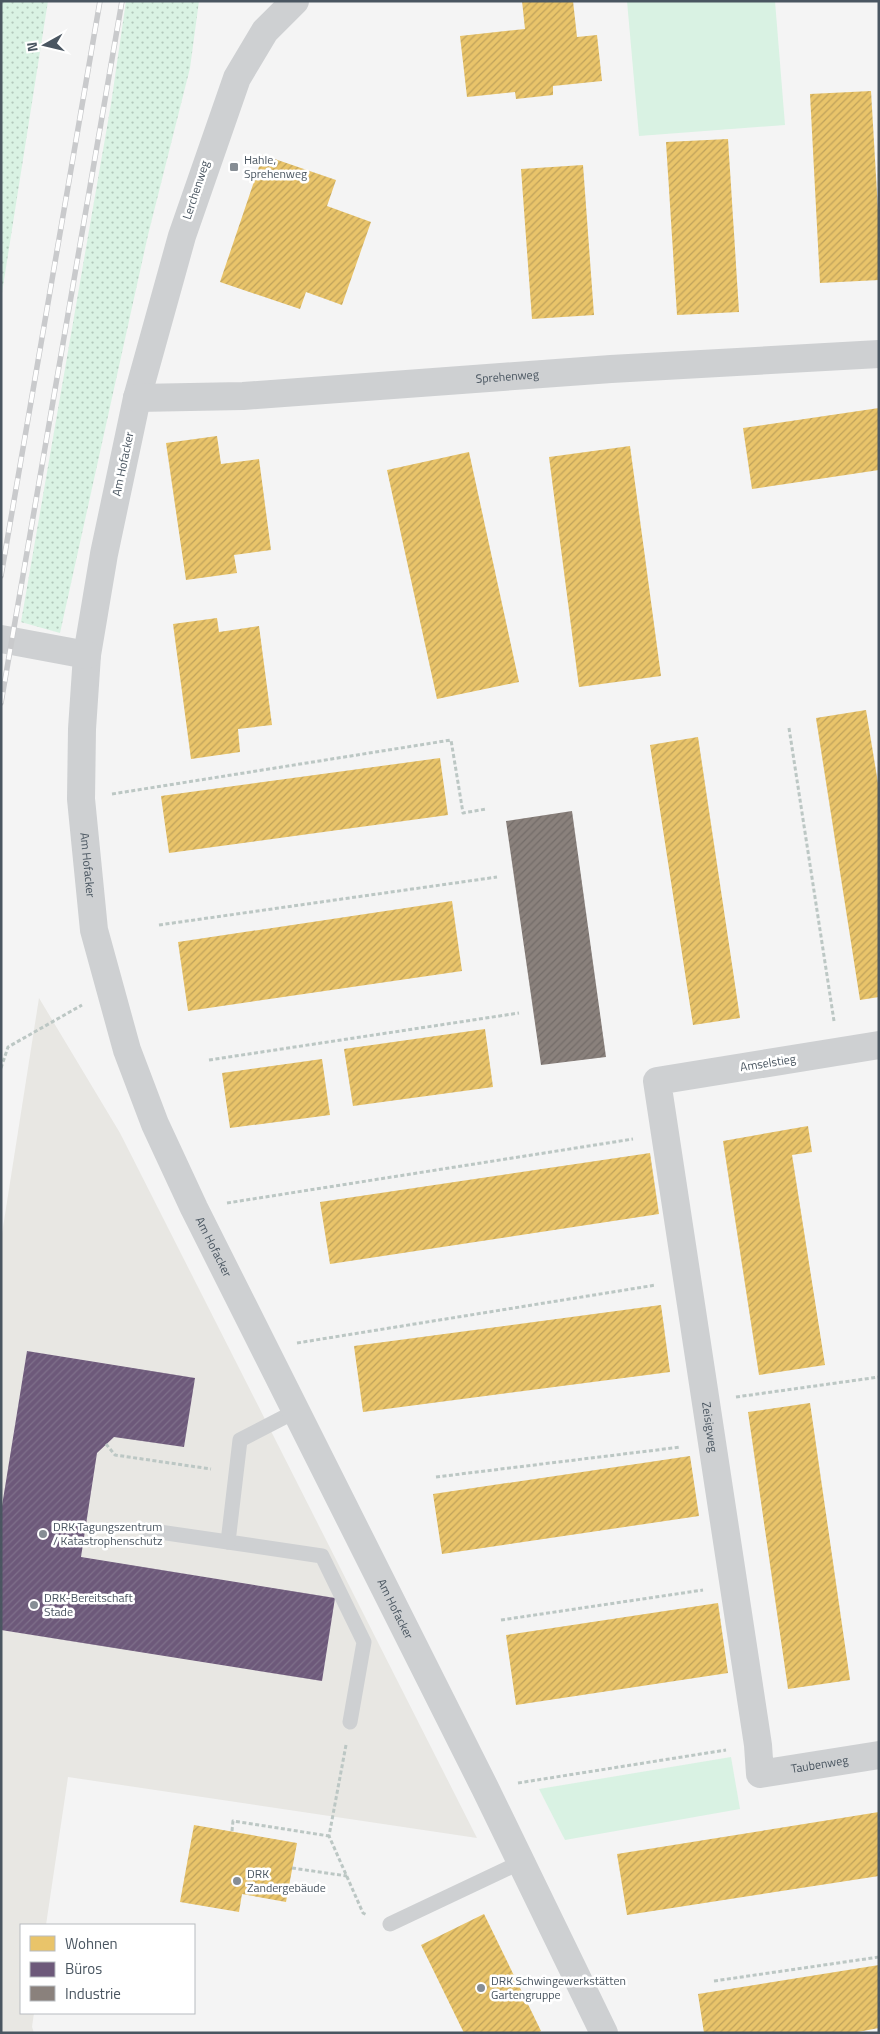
<svg xmlns="http://www.w3.org/2000/svg" width="880" height="2034" viewBox="0 0 880 2034" font-family="'Titillium Web',sans-serif">
	<style>
		.commercial { fill: #e8e7e3 }
		.grass { fill: url(#grass-dots) }
		.park { fill: #d9f2e3 }
		.homes { fill: url(#homes-hatch) }
		.offices { fill: url(#offices-hatch) }
		.industry { fill: url(#industry-hatch) }
		.lines { fill: none; stroke-linecap: round; stroke-linejoin: round }
		.path { stroke: #bcc7c4; stroke-width: 3; stroke-dasharray: 4 2.5; stroke-linecap: butt }
		.lane { stroke: #ced0d2; stroke-width: 15 }
		.street { stroke: #ced0d2; stroke-width: 28 }
		.rail-casing { stroke: #c9cacc; stroke-width: 5.5 }
		.rail { stroke: #fff; stroke-width: 4; stroke-dasharray: 11; stroke-linecap: butt }
		.poi-dot { fill: #868d94; stroke: #fff; stroke-width: 2 }
		.labels { text-anchor: middle; stroke-width: 5; stroke-linejoin: round; paint-order: stroke }
		.poi-label { font-size: 12px; fill: #4a5661; stroke: #fff; text-anchor: start }
		.street-label { font-size: 12px; fill: #4a5661; stroke: #fff }
	</style>
	<defs>
		<pattern id="grass-dots" width="8" height="8" patternUnits="userSpaceOnUse" patternTransform="scale(1.25)"><rect width="8" height="8" fill="#d9f2e3"/><path d="M2 2h.1M6 6h.1" fill="none" stroke="#b2c7bb" stroke-width="1.8" stroke-linecap="round"/></pattern>
		<pattern id="homes-hatch" width="6" height="6" patternUnits="userSpaceOnUse" patternTransform="scale(1.25)"><rect width="6" height="6" fill="#e9c46a"/><path d="M-1 1l2-2M0 6l6-6M5 7l2-2" fill="none" stroke="#bfa25b"/></pattern>
		<pattern id="offices-hatch" width="6" height="6" patternUnits="userSpaceOnUse" patternTransform="scale(1.25)"><rect width="6" height="6" fill="#6d597a"/><path d="M-1 1l2-2M0 6l6-6M5 7l2-2" fill="none" stroke="#7f708b"/></pattern>
		<pattern id="industry-hatch" width="6" height="6" patternUnits="userSpaceOnUse" patternTransform="scale(1.25)"><rect width="6" height="6" fill="#8a817c"/><path d="M-1 1l2-2M0 6l6-6M5 7l2-2" fill="none" stroke="#736c69"/></pattern>
	</defs>
	<rect width="100%" height="100%" fill="#f4f4f4"/>
	<!-- commercial -->
	<polygon class="commercial" points="39,998 120,1133 477,1838 68,1777 46,1925 21,1925 21,2013 34,2013 32,2027 34,2033 1,2033 1,1240"/>
	<!-- grass -->
	<g class="grass">
		<polygon points="1,1 48,1 1,299"/>
		<polygon points="126,1 199,1 190,68 148,235 60,633 21,622 111,104"/>
	</g>
	<!-- park -->
	<g class="park">
		<polygon points="627,1 775,1 785,125 639,136"/>
		<polygon points="731,1757 740,1809 565,1840 539,1789"/>
	</g>
	<!-- homes -->
	<g class="homes">
		<polygon points="522,1 573,1 577,37 597,35 602,81 553,86 553,95 516,99 515,92 467,97 460,36 525,29"/>
		<polygon points="871,91 879,227 879,280 820,283 810,94"/>
		<polygon points="728,139 739,312 677,315 666,142"/>
		<polygon points="263,155 336,180 327,206 371,222 342,305 306,292 300,309 220,282"/>
		<polygon points="583,165 594,315 532,319 521,169"/>
		<polygon points="879,408 879,470 752,489 743,428"/>
		<polygon points="217,436 221,464 259,459 271,550 234,555 237,573 186,580 166,443"/>
		<polygon points="630,446 661,676 579,687 549,457"/>
		<polygon points="469,452 519,682 437,699 387,470"/>
		<polygon points="217,618 219,632 259,626 272,725 238,729 240,752 191,759 173,624"/>
		<polygon points="866,710 879,789 879,997 860,1000 816,718"/>
		<polygon points="698,737 740,1018 693,1025 650,745"/>
		<polygon points="440,758 448,815 169,853 161,796"/>
		<polygon points="452,901 462,971 188,1011 178,942"/>
		<polygon points="485,1029 493,1087 353,1106 344,1049"/>
		<polygon points="322,1059 330,1115 230,1128 222,1073"/>
		<polygon points="808,1126 812,1152 792,1155 825,1365 759,1375 723,1141"/>
		<polygon points="650,1153 659,1214 330,1264 320,1202"/>
		<polygon points="661,1305 670,1372 363,1412 354,1346"/>
		<polygon points="810,1403 850,1680 788,1689 748,1412"/>
		<polygon points="690,1456 699,1516 442,1554 433,1494"/>
		<polygon points="718,1603 728,1673 516,1705 506,1635"/>
		<polygon points="879,1812 879,1876 627,1915 617,1854"/>
		<polygon points="194,1825 297,1843 286,1902 242,1894 239,1912 180,1902"/>
		<polygon points="484,1914 541,2031 537,2033 464,2033 421,1945"/>
		<polygon points="879,1965 879,2028 852,2033 704,2033 698,1994"/>
	</g>
	<!-- offices -->
	<polygon class="offices" points="27,1351 195,1378 184,1447 114,1437 97,1453 81,1557 335,1598 322,1681 1,1630 1,1512"/>
	<!-- industry -->
	<polygon class="industry" points="572,811 606,1057 541,1065 506,821"/>
	<g class="lines">
		<!-- path -->
		<g class="path">
			<polyline points="789,728 834,1021"/>
			<polyline points="112,794 451,740 463,813 486,809"/>
			<polyline points="159,925 497,877"/>
			<polyline points="209,1060 519,1013"/>
			<polyline points="1,1068 8,1047 82,1005"/>
			<polyline points="227,1203 633,1139"/>
			<polyline points="297,1343 656,1285"/>
			<polyline points="736,1397 879,1377"/>
			<polyline points="106,1444 115,1455 211,1469"/>
			<polyline points="436,1477 681,1447"/>
			<polyline points="501,1620 703,1590"/>
			<polyline points="346,1745 329,1836 363,1913 367,1915"/>
			<polyline points="518,1783 726,1750"/>
			<polyline points="232,1831 233,1821 329,1836"/>
			<polyline points="292,1868 347,1876"/>
			<polyline points="714,1981 879,1957"/>
		</g>
		<!-- lane -->
		<g class="lane">
			<polyline points="296,1411 240,1440 228,1542 322,1556 364,1642 350,1722"/>
			<polyline points="146,1530 228,1542"/>
			<polyline points="390,1924 521,1862"/>
		</g>
		<!-- street -->
		<g class="street">
			<path id="s1" d="M 295,1 L 265,31 L 237,78 L 182,236 L 137,398 L 104,554 L 87,655 L 82,729 L 81,799 L 94,930 L 127,1050 L 155,1124 L 194,1208 L 485,1788 L 604,2033"/>
			<path id="s2" d="M 137,398 L 243,396 L 611,369 L 879,354"/>
			<polyline points="1,639 87,655"/>
			<path id="s3" d="M 879,1045 L 657,1081 L 758,1745 L 760,1774 L 879,1755"/>
		</g>
		<defs>
			<g id="rail">
				<polyline points="1,576 100,1"/>
				<polyline points="1,703 122,1"/>
			</g>
		</defs>
		<!-- rail casing -->
		<use href="#rail" class="rail-casing"/>
		<!-- rail -->
		<use href="#rail" class="rail"/>
	</g>
	<!-- markers -->
	<g class="poi-dot">
		<rect x="229" y="162" width="10" height="10" rx="2.5"/>
		<circle cx="43" cy="1534" r="5"/>
		<circle cx="34" cy="1605" r="5"/>
		<circle cx="237" cy="1881" r="5"/>
		<circle cx="481" cy="1988" r="5"/>
	</g>
	<g class="labels">
		<!-- poi labels -->
		<g class="poi-label">
			<text x="244" y="164">Hahle,<tspan x="244" dy="14">Sprehenweg</tspan></text>
			<text x="53" y="1531">DRK Tagungszentrum<tspan x="53" dy="14">/ Katastrophenschutz</tspan></text>
			<text x="44" y="1602">DRK-Bereitschaft<tspan x="44" dy="14">Stade</tspan></text>
			<text x="247" y="1878">DRK<tspan x="247" dy="14">Zandergebäude</tspan></text>
			<text x="491" y="1985">DRK Schwingewerkstätten<tspan x="491" dy="14">Gartengruppe</tspan></text>
		</g>
		<!-- street labels -->
		<g class="street-label">
			<text transform="translate(196 190) rotate(-72)" y="4">Lerchenweg</text>
			<text dy="4" stroke="none"><textPath href="#s2" startOffset="371">Sprehenweg</textPath></text>
			<text transform="translate(123 464) rotate(-78)" y="4">Am Hofacker</text>
			<text dy="4" stroke="none"><textPath href="#s1" startOffset="905">Am Hofacker</textPath></text>
			<text transform="translate(768 1063) rotate(-9)" y="4">Amselstieg</text>
			<text dy="4" stroke="none"><textPath href="#s1" startOffset="1310">Am Hofacker</textPath></text>
			<text dy="4" stroke="none"><textPath href="#s3" startOffset="575">Zeisigweg</textPath></text>
			<text dy="4" stroke="none"><textPath href="#s1" startOffset="1715">Am Hofacker</textPath></text>
			<text dy="4" stroke="none"><textPath href="#s3" startOffset="986">Taubenweg</textPath></text>
		</g>
	</g>
	<!-- border -->
	<rect width="880" height="2034" fill="none" stroke="#4a5661" stroke-width="5"/>
	<!-- legend -->
	<rect x="20" y="1924" width="175" height="90" fill="#ffffff" stroke="#b7bbc0"/>
	<rect x="30" y="1936" width="25" height="15" fill="#e9c46a" stroke="#b7bbc0"/>
	<text x="65" y="1949" font-size="15" fill="#4a5661">Wohnen</text>
	<rect x="30" y="1962" width="25" height="15" fill="#6d597a" stroke="#b7bbc0"/>
	<text x="65" y="1974" font-size="15" fill="#4a5661">Büros</text>
	<rect x="30" y="1986" width="25" height="15" fill="#8a817c" stroke="#b7bbc0"/>
	<text x="65" y="1999" font-size="15" fill="#4a5661">Industrie</text>
	<!-- north arrow -->
	<g transform="translate(45 45) rotate(262)" stroke="#ffffff" stroke-width="4" paint-order="stroke">
	<path d="M0-4L9 19L0 12L-9 19Z" fill="#4a5661"/>
	<text y="-8" font-size="14" font-weight="bold" text-anchor="middle" fill="#4a5661">N</text>
	</g>
</svg>
